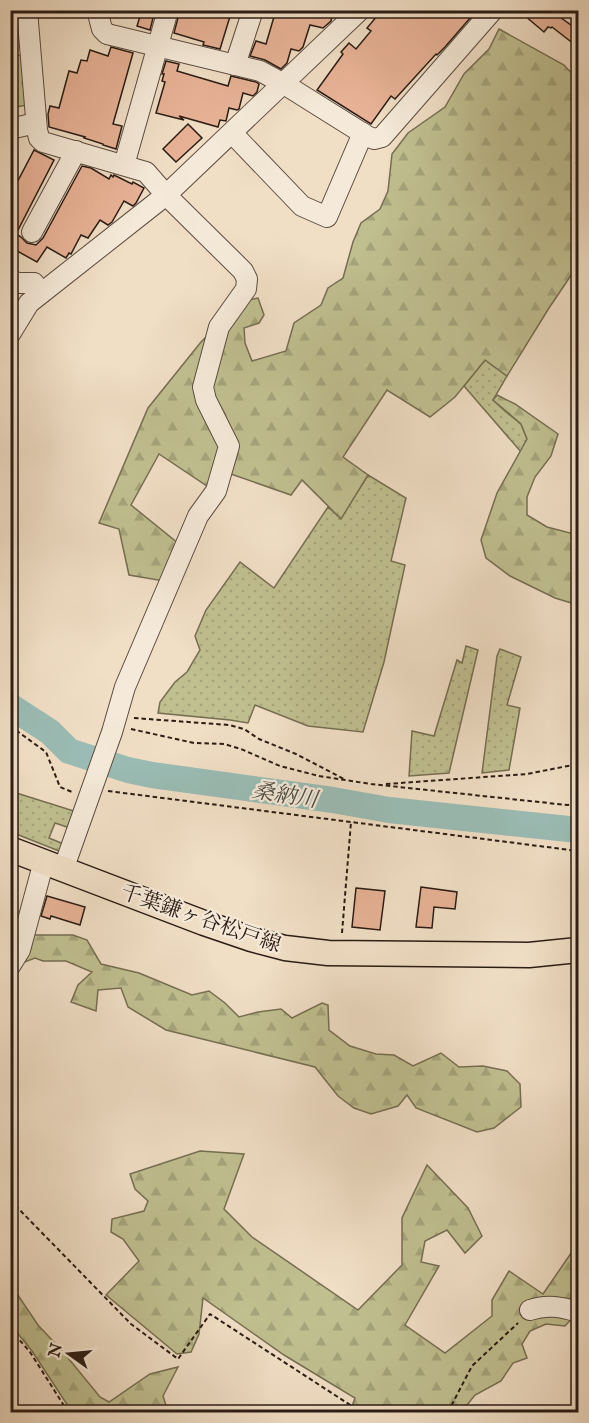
<svg xmlns="http://www.w3.org/2000/svg" width="589" height="1423" viewBox="0 0 589 1423" font-family="'IM FELL English','Noto Serif JP',serif">
	<style>
		.grass { fill: url(#grass-dots); stroke: #766e52; stroke-width: 1.5 }
		.forest { fill: url(#forest-firs); stroke: #766e52; stroke-width: 1.5 }
		.park { fill: url(#park-tufts); stroke: #766e52; stroke-width: 1.5 }
		.lines { fill: none; stroke-linecap: round; stroke-linejoin: round }
		.river { stroke: #9abcb4; stroke-width: 26 }
		.building { fill: #e7b296; stroke: #2b1c14; stroke-width: 1.5 }
		.minor-casing { stroke: #5c4c40; stroke-width: 22 }
		.major-casing { stroke: #2b1c14; stroke-width: 27 }
		.path { stroke: #2b1c14; stroke-width: 2; stroke-dasharray: 4.5 3; stroke-linecap: butt }
		.minor { stroke: #f5ead9; stroke-width: 20 }
		.major { stroke: #f0dec5; stroke-width: 24 }
		.labels { text-anchor: middle; stroke-width: 4.5; stroke-linejoin: round; paint-order: stroke }
		.street-label { font-size: 21px; fill: #2b1c14; stroke: #f5ead9 }
		.water-label { font-size: 22px; font-style: italic; fill: #4c4c44; stroke: #f5ead9 }
	</style>
	<defs>
		<pattern id="grass-dots" width="8" height="8" patternUnits="userSpaceOnUse" patternTransform="scale(1.5)"><rect width="8" height="8" fill="#c0bf90"/><path d="M2 2h.1M6 6h.1" fill="none" stroke="#a5a47b" stroke-width="1.8" stroke-linecap="round"/></pattern>
		<pattern id="forest-firs" width="22" height="20" patternUnits="userSpaceOnUse" patternTransform="scale(1.5)"><rect width="22" height="20" fill="#c0bf90"/><path d="M5 1l3.5 6h-7zM16 11l3.5 6h-7z" fill="#a5a47b"/></pattern>
		<pattern id="park-tufts" width="24" height="20" patternUnits="userSpaceOnUse" patternTransform="scale(1.5)"><rect width="24" height="20" fill="#c0bf90"/><path d="M3 7l-1-3M5 7V3M7 7l1-3M15 17l-1-3M17 17v-4M19 17l1-3" fill="none" stroke="#a5a47b"/></pattern>
	</defs>
	<rect width="100%" height="100%" fill="#f0dec5"/>
	<filter id="stains"><feTurbulence type="fractalNoise" baseFrequency=".00333" numOctaves="4"/><feColorMatrix values="0 0 0 0 .2 0 0 0 0 .09 0 0 0 0 .02 0 0 0 .5 -.17"/></filter>
	<radialGradient id="worn" r=".72"><stop offset=".6" stop-color="#630" stop-opacity="0"/><stop offset="1" stop-color="#630" stop-opacity=".3"/></radialGradient>
	<!-- grass -->
	<g class="grass">
		<polygon points="485,360 507,376 493,400 506,412 521,424 527,439 521,452 464,386"/>
		<polygon points="368,475 406,498 391,561 405,565 384,662 363,732 308,726 255,705 248,723 230,720 158,713 160,702 175,682 187,672 200,650 195,636 206,610 240,562 274,588 328,507 341,518"/>
		<polygon points="466,646 478,650 449,773 409,776 412,731 434,736 457,660 462,663"/>
		<polygon points="500,649 521,657 507,705 520,708 509,770 482,773 497,656"/>
		<polygon points="10,791 77,812 73,829 55,823 49,838 66,845 64,853 11,832"/>
	</g>
	<!-- forest -->
	<g class="forest">
		<polygon points="499,29 564,65 578,80 578,265 549,308 507,376 485,360 455,397 430,417 387,390 343,457 368,475 341,519 302,480 291,495 225,472 209,397 211,365 243,301 258,298 264,315 259,323 244,328 245,343 252,361 286,351 294,323 321,305 328,288 343,278 353,242 361,223 380,209 388,191 392,154 408,133 445,107 464,74 489,49"/>
		<polygon points="216,327 204,368 225,446 213,490 159,454 131,505 179,544 164,581 129,575 119,529 99,523 148,408 201,342"/>
		<polygon points="497,395 515,404 558,434 551,456 535,477 527,497 527,515 547,527 578,535 578,605 555,598 510,576 486,558 481,540 497,493 527,439 521,424 493,400"/>
		<polygon points="32,935 73,935 87,940 101,964 139,973 192,995 209,991 225,1003 239,1017 258,1012 281,1009 292,1018 322,1003 328,1005 329,1030 350,1046 376,1054 394,1055 413,1066 441,1053 459,1067 483,1066 507,1071 520,1084 521,1107 494,1128 477,1132 416,1108 407,1095 398,1106 371,1114 354,1108 338,1096 315,1067 166,1030 128,1007 121,988 98,990 96,1011 71,1002 78,985 92,972 66,961 43,961 35,958 22,963"/>
		<polygon points="200,1151 244,1154 224,1209 252,1237 358,1310 402,1265 402,1218 427,1165 468,1208 482,1236 465,1253 447,1230 425,1241 421,1262 439,1266 405,1325 445,1353 492,1316 492,1300 509,1271 543,1294 578,1243 578,1290 570,1304 578,1312 565,1326 546,1324 530,1331 522,1344 527,1358 513,1363 501,1381 475,1395 467,1405 472,1412 356,1412 351,1409 355,1398 284,1355 203,1298 199,1334 191,1352 177,1354 106,1295 139,1261 123,1239 111,1232 112,1219 144,1211 148,1201 135,1189 130,1174"/>
		<polygon points="11,1285 38,1325 64,1353 100,1397 109,1402 150,1374 178,1367 163,1396 168,1412 72,1412 32,1351 11,1325"/>
	</g>
	<!-- park -->
	<polygon class="park" points="23,54 27,105 11,108 11,58"/>
	<g class="lines">
		<!-- river -->
		<polyline class="river" points="10,706 50,732 69,751 128,770 152,775 333,800 389,810 578,830"/>
	</g>
	<!-- building -->
	<g class="building">
		<polygon points="142,10 155,10 150,30 137,26"/>
		<polygon points="180,10 232,10 220,49 203,45 204,42 174,33"/>
		<polygon points="276,10 327,10 326,14 332,16 331,21 323,28 310,25 303,47 299,51 291,49 287,63 281,69 265,60 250,56 256,41 266,44"/>
		<polygon points="382,10 477,10 445,47 437,55 436,54 395,99 391,96 371,124 317,90 343,54 341,52 349,43 356,49 371,31 367,28"/>
		<polygon points="518,10 565,10 560,17 579,31 579,48 552,27 551,28 548,27 544,32"/>
		<polygon points="111,47 133,53 113,124 122,126 116,149 103,145 103,144 84,138 85,137 49,127 48,114 50,106 59,108 69,71 77,73 81,60 87,61 90,50 108,56"/>
		<polygon points="166,61 179,64 177,71 228,86 231,76 256,82 259,84 257,92 253,96 243,93 239,109 237,110 229,108 226,121 220,120 218,127 179,116 184,120 156,113 165,82 162,81 164,74 162,74"/>
		<polygon points="188,124 202,138 176,162 163,149"/>
		<polygon points="34,150 54,160 16,234 21,237 27,243 36,245 43,238 82,166 91,168 109,179 111,175 113,177 114,175 132,184 133,182 144,188 136,203 133,206 124,201 112,222 108,225 100,220 88,238 81,235 71,254 69,253 66,258 47,247 37,262 10,247 10,196"/>
		<polygon points="421,887 457,892 455,909 434,907 432,928 416,927"/>
		<polygon points="356,888 385,891 380,930 352,927"/>
		<polygon points="47,896 85,907 80,925 51,916 50,919 41,916"/>
	</g>
	<g class="lines">
		<defs>
			<g id="minor">
				<polyline points="27,10 37,130 39,138 43,142 146,172 166,195 243,271 247,279 246,289 219,327 203,387 206,400 229,446 216,491 198,516 125,687 112,732 63,870"/>
				<polyline points="97,10 102,29 107,34 260,71 284,84 367,136 374,139 382,137 493,10"/>
				<polyline points="235,65 253,10"/>
				<polyline points="10,129 36,123"/>
				<polyline points="232,133 302,206 327,217 363,133"/>
				<polyline points="124,165 168,10"/>
				<polyline points="32,232 76,151"/>
				<polyline points="10,279 17,283 34,283 41,293"/>
				<polyline points="10,334 29,303 166,195 360,10"/>
				<polyline points="10,966 20,950 44,861"/>
				<path d="M 530,1310 C 547,1304 562,1307 578,1312"/>
			</g>
			<polyline id="major" points="10,849 204,923 251,939 285,948 328,953 529,955 578,950"/>
		</defs>
		<!-- minor casing -->
		<use href="#minor" class="minor-casing"/>
		<!-- major casing -->
		<use href="#major" class="major-casing"/>
		<!-- path -->
		<g class="path">
			<polyline points="134,718 229,725 244,729 259,739 296,754 344,779"/>
			<polyline points="10,726 46,752 60,787 72,792"/>
			<polyline points="131,729 194,743 224,744 241,749 280,766 319,776 371,784 567,805 578,804"/>
			<polyline points="386,784 527,774 578,764"/>
			<polyline points="108,791 578,851"/>
			<polyline points="342,933 351,822"/>
			<polyline points="10,1200 131,1324 178,1359 210,1314 361,1412"/>
			<polyline points="10,1329 30,1352 68,1412"/>
			<polyline points="448,1412 472,1366 518,1323"/>
		</g>
		<!-- minor -->
		<use href="#minor" class="minor"/>
		<!-- major -->
		<use href="#major" class="major"/>
	</g>
	<g class="labels">
		<!-- street labels -->
		<g class="street-label">
			<text transform="translate(201 918) rotate(19)" y="7">千葉鎌ヶ谷松戸線</text>
		</g>
		<!-- water labels -->
		<g class="water-label">
			<text transform="translate(285 794) rotate(9)" y="8">桑納川</text>
		</g>
	</g>
	<!-- margin -->
	<rect width="589" height="1423" fill="none" stroke="#f0dec5" stroke-width="36"/>
	<rect x="12" y="12" width="565" height="1399" fill="none" stroke="#2b1c14" stroke-width="3"/>
	<rect x="18" y="18" width="553" height="1387" fill="none" stroke="#2b1c14" stroke-width="1.5"/>
	<!-- north arrow -->
	<g transform="translate(69 1354) rotate(285)" stroke="#f5ead9" stroke-width="4.5" paint-order="stroke">
	<path d="M0-4.5L10 22L0 15L-10 22Z" fill="#2b1c14"/>
	<text y="-9" font-size="16" font-weight="bold" text-anchor="middle" fill="#2b1c14">N</text>
	</g>
	<rect width="100%" height="100%" filter="url(#stains)"/>
	<rect width="100%" height="100%" fill="url(#worn)"/>
</svg>
